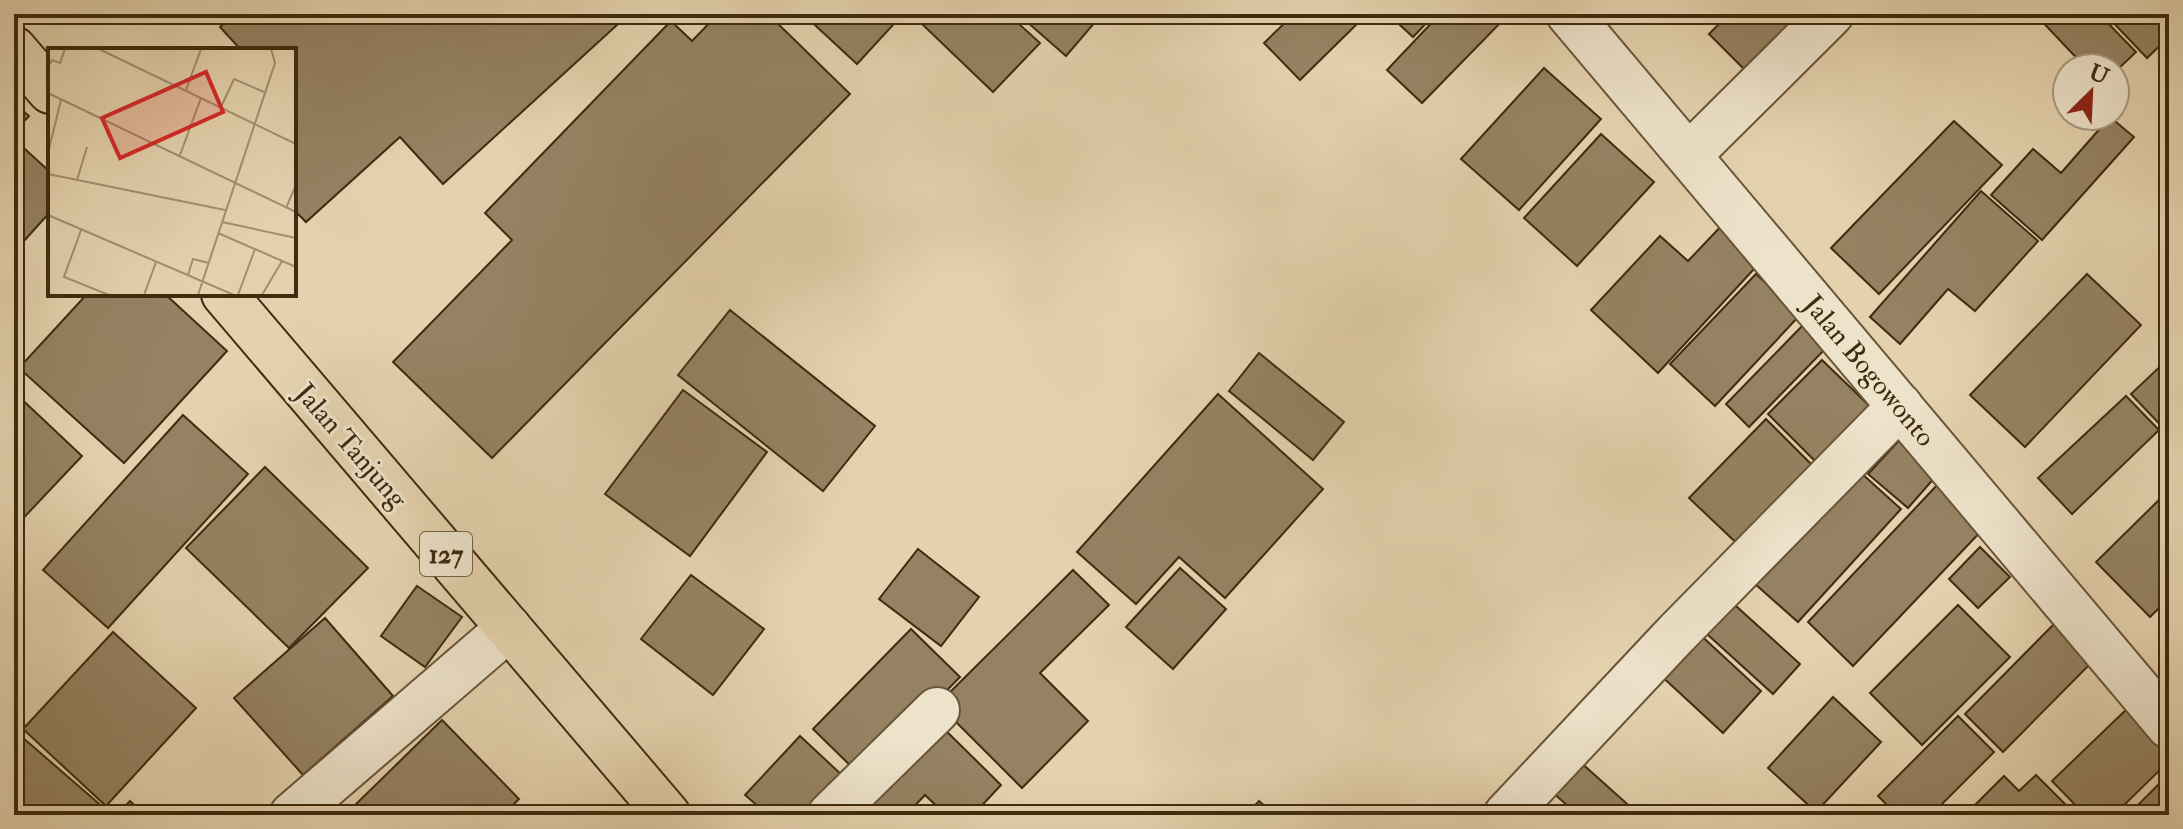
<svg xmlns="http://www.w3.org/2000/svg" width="2183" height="829" viewBox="0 0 2183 829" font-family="'IM FELL Double Pica',serif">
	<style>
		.building { fill: #958262; stroke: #3f2b10; stroke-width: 2 }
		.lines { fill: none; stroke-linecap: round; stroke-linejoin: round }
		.minor-casing { stroke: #685538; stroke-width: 48 }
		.major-casing { stroke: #3f2b10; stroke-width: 48 }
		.minor { stroke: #ede2ca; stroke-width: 44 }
		.major { stroke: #e4d2ae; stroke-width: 44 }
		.labels { text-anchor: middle; stroke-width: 6; stroke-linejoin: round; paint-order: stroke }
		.shield { fill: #ede2ca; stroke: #736248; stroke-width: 2 }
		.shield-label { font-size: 26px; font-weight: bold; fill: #3f2b10 }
		.street-label { font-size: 28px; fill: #3f2b10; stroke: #ede2ca }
		.inset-road { fill: none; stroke: #a28f6f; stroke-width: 2 }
		.view { fill: #d62828; fill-opacity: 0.15; stroke: #d62828; stroke-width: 4 }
		.inset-edge { fill: none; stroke: #3f2b10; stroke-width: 4 }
	</style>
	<rect width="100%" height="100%" fill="#e4d2ae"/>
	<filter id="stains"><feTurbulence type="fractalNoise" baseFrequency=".0025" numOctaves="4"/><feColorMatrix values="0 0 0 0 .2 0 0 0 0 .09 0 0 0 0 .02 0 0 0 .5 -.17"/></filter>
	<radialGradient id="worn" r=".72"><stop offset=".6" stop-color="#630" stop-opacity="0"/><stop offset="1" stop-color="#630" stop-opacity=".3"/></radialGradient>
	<!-- building -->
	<g class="building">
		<polygon points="234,14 629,14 443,184 400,137 306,222 294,210 294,50 241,50 220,27"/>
		<polygon points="718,14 768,14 850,94 492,458 393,362 512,240 485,213 671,21 692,41"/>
		<polygon points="803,14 903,14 857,64"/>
		<polygon points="933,14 1008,14 1040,43 993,92 923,25"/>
		<polygon points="1018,14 1102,14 1066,56"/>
		<polygon points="1294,14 1355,14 1361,20 1300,80 1264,43"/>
		<polygon points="1388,14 1435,14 1413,37"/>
		<polygon points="1440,14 1509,14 1422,103 1387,70"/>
		<polygon points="1729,14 1805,14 1746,71 1709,34"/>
		<polygon points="2035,14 2099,14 2136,52 2115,72 2115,68 2086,68"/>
		<polygon points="2105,14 2169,14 2169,37 2147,58"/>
		<polygon points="1544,68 1601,119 1519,210 1461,159"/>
		<polygon points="14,103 29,116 14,132"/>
		<polygon points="2110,117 2134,137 2042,240 1991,195 2033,149 2061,173"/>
		<polygon points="1954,121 2002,165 1879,294 1831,248"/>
		<polygon points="1601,134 1654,182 1577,266 1524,218"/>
		<polygon points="15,140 50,172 50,212 14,252"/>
		<polygon points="1981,191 2038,241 1975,311 1948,289 1900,344 1870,317"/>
		<polygon points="1726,221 1765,257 1658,373 1591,310 1660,236 1688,261"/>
		<polygon points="1756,274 1800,315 1715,406 1670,364"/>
		<polygon points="2087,274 2141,325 2025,447 1970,395"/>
		<polygon points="87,294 165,294 227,351 124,463 19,368"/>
		<polygon points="730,310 875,426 823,491 678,375"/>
		<polygon points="1807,321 1830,344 1749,427 1726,404"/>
		<polygon points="1259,353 1344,422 1313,460 1229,391"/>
		<polygon points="2169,358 2169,434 2131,394"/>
		<polygon points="1822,360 1880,416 1826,472 1768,414"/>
		<polygon points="683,390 767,452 690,556 605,494"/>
		<polygon points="14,392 82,456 14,528"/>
		<polygon points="1218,394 1323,489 1225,598 1179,557 1136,604 1077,552"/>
		<polygon points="2126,396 2159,430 2072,514 2038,478"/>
		<polygon points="183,415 248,474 108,628 43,570"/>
		<polygon points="1766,419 1822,475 1746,552 1689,498"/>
		<polygon points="1905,434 1943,468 1908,508 1868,474"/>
		<polygon points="1850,463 1901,509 1798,622 1746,576"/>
		<polygon points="265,467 368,568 289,648 186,548"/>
		<polygon points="1939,483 1986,526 1853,666 1808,622"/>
		<polygon points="2169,490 2169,598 2150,617 2096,562"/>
		<polygon points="1980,547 2010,577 1978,608 1949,579"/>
		<polygon points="918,549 979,597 941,646 879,599"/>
		<polygon points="1180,568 1226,609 1173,669 1126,627"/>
		<polygon points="1073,570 1109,605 1040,673 1088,721 1022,788 938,704"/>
		<polygon points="691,575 764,629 713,695 641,639"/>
		<polygon points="417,586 462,617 425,667 381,636"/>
		<polygon points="1725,596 1800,664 1773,694 1697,625"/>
		<polygon points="1958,605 2010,657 1922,745 1870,693"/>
		<polygon points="325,618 393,696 303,775 234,698"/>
		<polygon points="2055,623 2093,661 2003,752 1965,714"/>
		<polygon points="911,629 960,677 862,777 813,729"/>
		<polygon points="1695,630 1761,691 1723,733 1657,672"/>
		<polygon points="113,632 196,708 106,806 23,729"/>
		<polygon points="1833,697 1881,742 1816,812 1768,768"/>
		<polygon points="2130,706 2169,745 2169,761 2114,815 2085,815 2052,781"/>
		<polygon points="1958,716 1994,752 1931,815 1897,815 1878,796"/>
		<polygon points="933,718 1001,785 973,815 946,815 925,795 906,815 845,815"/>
		<polygon points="442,720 519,799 503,815 357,815 351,809"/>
		<polygon points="15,731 104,808 98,815 14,815"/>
		<polygon points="800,736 845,778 810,815 768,815 745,795"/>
		<polygon points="1578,760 1635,811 1631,815 1578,815 1551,791"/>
		<polygon points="2036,775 2076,815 1965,815 2004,776 2019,791"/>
		<polygon points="2165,778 2169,782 2169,815 2128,815"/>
		<polygon points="130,801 145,815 117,815"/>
		<polygon points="1259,801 1275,815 1246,815"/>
	</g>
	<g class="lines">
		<defs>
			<g id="minor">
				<polyline points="1569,14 2169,726"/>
				<polyline points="1689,155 1831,14"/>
				<polyline points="292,815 509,628"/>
				<polyline points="830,815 937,710"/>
				<polyline points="1506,815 1676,634 1900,406"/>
			</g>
			<g id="major">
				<polyline points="14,49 50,91"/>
				<polyline points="224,294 668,815"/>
			</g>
		</defs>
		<!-- minor casing -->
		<use href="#minor" class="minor-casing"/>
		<!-- major casing -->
		<use href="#major" class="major-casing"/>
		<!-- minor -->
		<use href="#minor" class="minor"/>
		<!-- major -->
		<use href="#major" class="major"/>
	</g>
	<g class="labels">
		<!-- shield labels -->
		<rect class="shield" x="420" y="532" width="52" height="44" rx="6"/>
		<g class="shield-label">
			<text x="446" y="563">127</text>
		</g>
		<!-- street labels -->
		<g class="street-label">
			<text transform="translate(1870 370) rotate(50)" y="10">Jalan Bogowonto</text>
			<text transform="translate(352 445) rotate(49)" y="10">Jalan Tanjung</text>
		</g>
	</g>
	<!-- overview -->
	<g transform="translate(48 48)">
		<rect width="248" height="248" fill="#e4d2ae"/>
		<path class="inset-road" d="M 51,1 L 248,96M 0,19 L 4,12 L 12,15 L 17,1M 138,42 L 153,1M 0,45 L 248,164M 173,59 L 186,31 L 216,44M 0,105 L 13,52M 132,107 L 153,50M 0,126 L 177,162M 29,132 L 39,99M 238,160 L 248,137M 0,167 L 186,247M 174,174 L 248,190M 33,182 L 16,229 L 61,247M 170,185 L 248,219M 140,227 L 145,211 L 161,215M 96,247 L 108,214M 150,247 L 227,15 L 223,1M 190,247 L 207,201M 214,247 L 234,213"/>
		<path class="view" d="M 158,24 L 175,64 L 72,110 L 54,70 Z"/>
		<rect width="248" height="248" class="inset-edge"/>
	</g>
	<!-- margin -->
	<rect width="2183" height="829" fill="none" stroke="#e4d2ae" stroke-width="48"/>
	<rect x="16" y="16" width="2151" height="797" fill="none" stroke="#3f2b10" stroke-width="4"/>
	<rect x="24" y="24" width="2135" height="781" fill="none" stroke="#3f2b10" stroke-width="2"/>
	<!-- north arrow -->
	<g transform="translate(2091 92) rotate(24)"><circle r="38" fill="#ede2ca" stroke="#a79980" stroke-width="2"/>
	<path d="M0-6L14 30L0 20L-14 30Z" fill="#8f2418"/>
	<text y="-12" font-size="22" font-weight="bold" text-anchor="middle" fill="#3f2b10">U</text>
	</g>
	<rect width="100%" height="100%" filter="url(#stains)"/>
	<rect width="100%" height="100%" fill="url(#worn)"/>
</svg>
